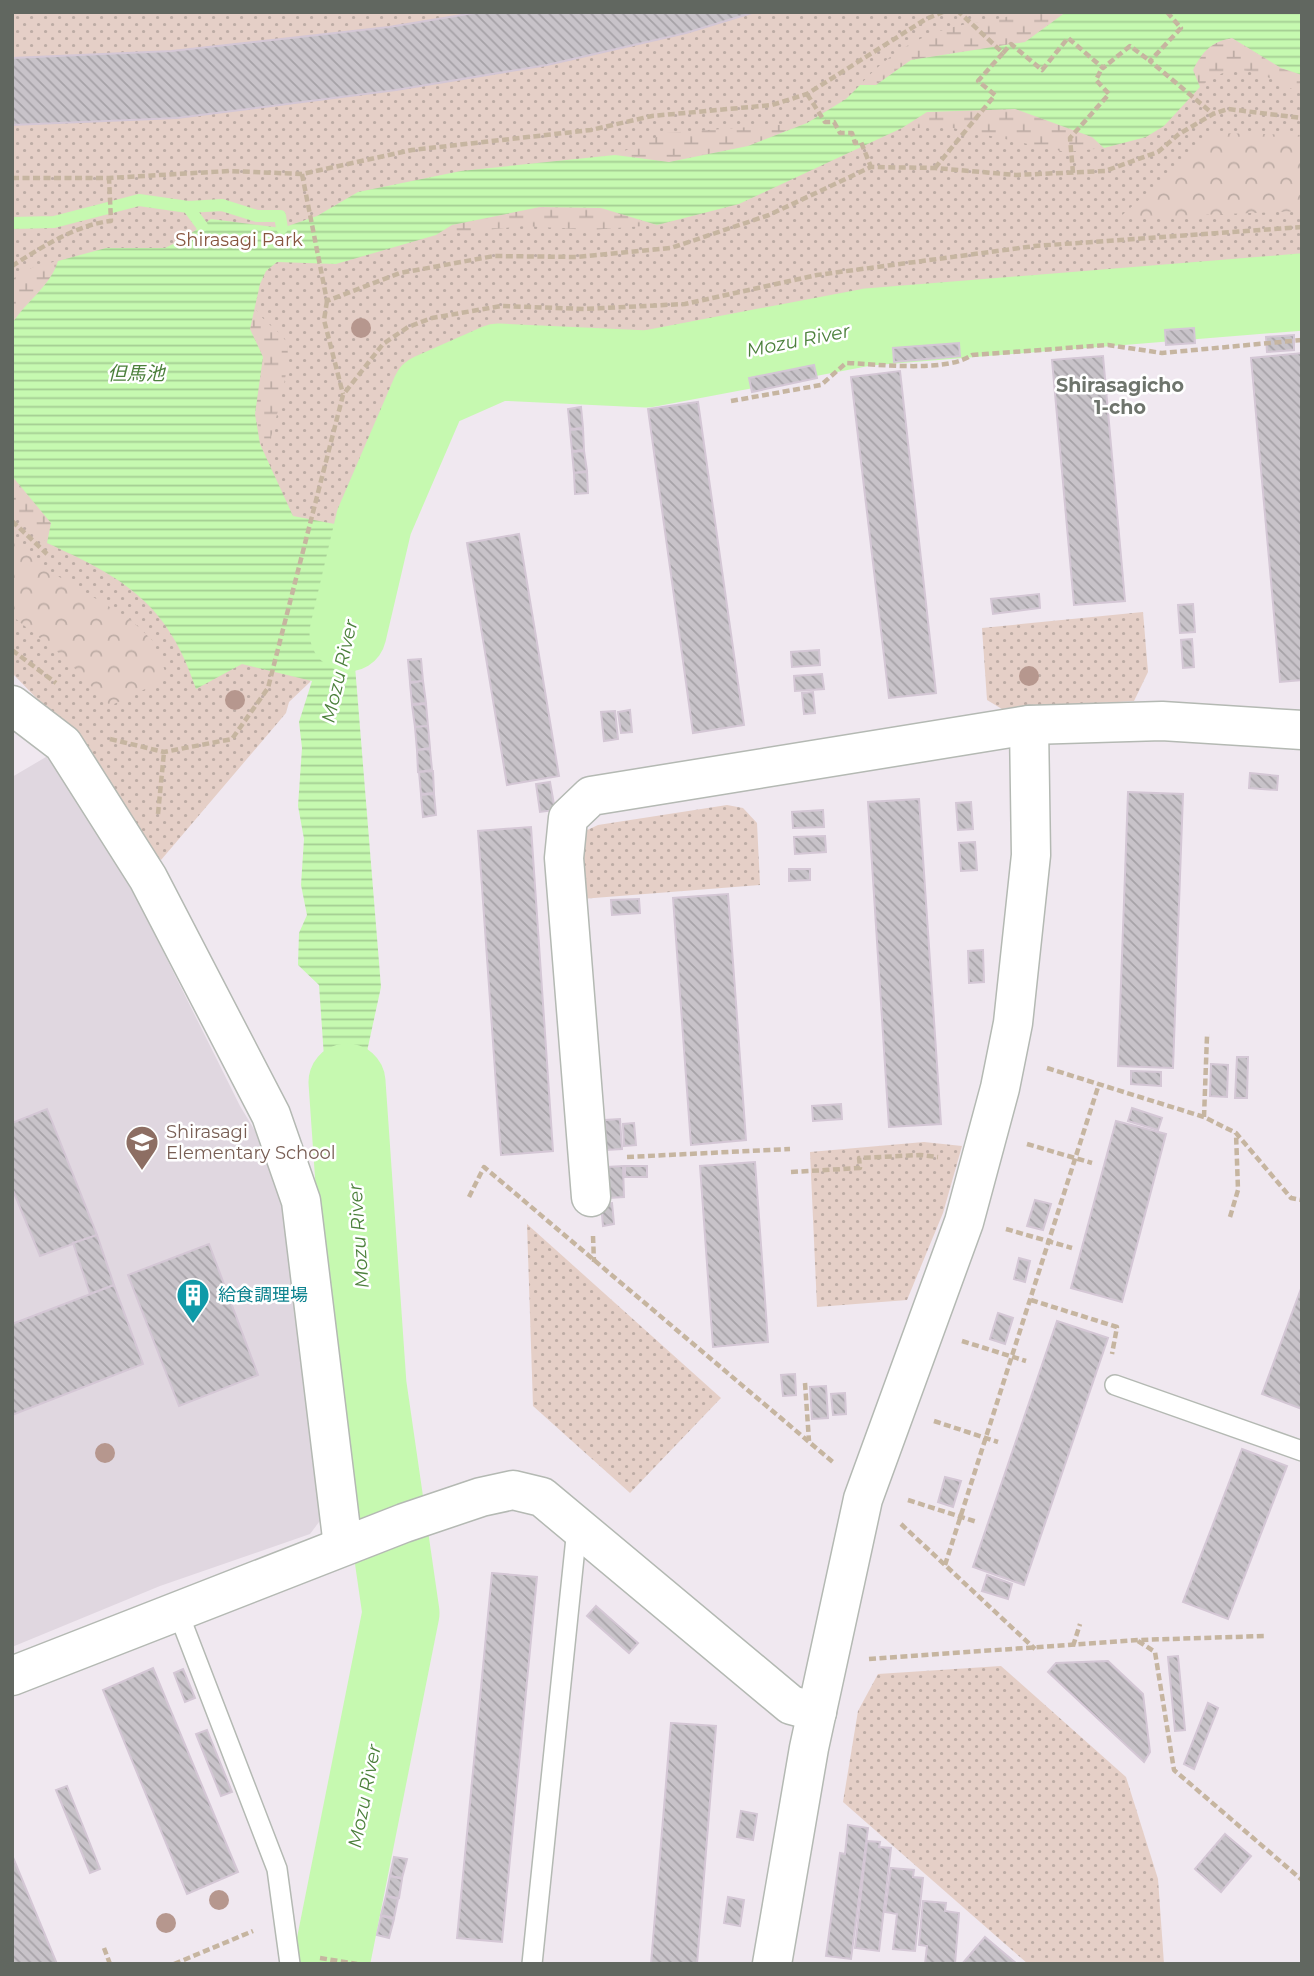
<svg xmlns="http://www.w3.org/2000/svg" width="1314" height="1976" viewBox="0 0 1314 1976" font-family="Montserrat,'Noto Sans JP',sans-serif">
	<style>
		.education { fill: #e0d7e0 }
		.grass { fill: url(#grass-dots) }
		.forest { fill: url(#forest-crowns) }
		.wetland { fill: url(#wetland-marsh) }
		.water { fill: url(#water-rules) }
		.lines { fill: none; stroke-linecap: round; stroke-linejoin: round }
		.stream { stroke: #c6f9b0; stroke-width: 12 }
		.river { stroke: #c6f9b0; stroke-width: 77 }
		.building { fill: url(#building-back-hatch); stroke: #d4c7d5; stroke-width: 2 }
		.lane-casing { stroke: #b4b9b3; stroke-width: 22 }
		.street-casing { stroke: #b4b9b3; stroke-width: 41 }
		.path { stroke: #c6b5a0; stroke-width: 4.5; stroke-dasharray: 7 3.5; stroke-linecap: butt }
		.lane { stroke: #fff; stroke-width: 19 }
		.street { stroke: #fff; stroke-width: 38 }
		.tree { fill: #b6978e }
		.labels { text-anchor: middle; stroke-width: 5; stroke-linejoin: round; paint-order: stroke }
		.park-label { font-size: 18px; fill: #87553e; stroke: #fff }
		.education-label { font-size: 18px; fill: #785e54; stroke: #fff; text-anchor: start }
		.culture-label { font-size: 18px; fill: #0d838f; stroke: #fff; text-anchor: start }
		.water-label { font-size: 19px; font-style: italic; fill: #4c803c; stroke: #fff }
		.neighbourhood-label { font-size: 19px; font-weight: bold; fill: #6e746c; stroke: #fff }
	</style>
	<defs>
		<pattern id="grass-dots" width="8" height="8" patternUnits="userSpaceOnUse" patternTransform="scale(1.75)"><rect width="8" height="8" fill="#e5cfc7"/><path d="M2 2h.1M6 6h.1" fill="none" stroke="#bdaca5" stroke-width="1.8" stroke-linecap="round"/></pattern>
		<pattern id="forest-crowns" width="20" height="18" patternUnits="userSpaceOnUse" patternTransform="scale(1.75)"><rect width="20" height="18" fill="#e5cfc7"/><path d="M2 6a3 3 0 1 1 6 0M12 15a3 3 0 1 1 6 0" fill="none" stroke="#bdaca5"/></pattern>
		<pattern id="wetland-marsh" width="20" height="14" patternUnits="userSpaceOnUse" patternTransform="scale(1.75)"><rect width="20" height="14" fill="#e5cfc7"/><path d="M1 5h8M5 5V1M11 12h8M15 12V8" fill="none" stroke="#bdaca5"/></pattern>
		<pattern id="water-rules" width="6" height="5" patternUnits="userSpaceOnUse" patternTransform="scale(1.75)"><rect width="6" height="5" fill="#c6f9b0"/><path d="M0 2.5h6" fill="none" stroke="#a4cd93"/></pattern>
		<pattern id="building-back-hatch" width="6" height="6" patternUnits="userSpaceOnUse" patternTransform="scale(1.75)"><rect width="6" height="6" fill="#c8c3c9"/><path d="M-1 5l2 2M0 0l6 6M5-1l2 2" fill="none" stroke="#a6a2a7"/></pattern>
	</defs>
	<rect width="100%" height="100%" fill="#f0e8f0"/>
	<!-- education -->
	<polygon class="education" points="51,754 136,897 240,1106 260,1139 282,1204 322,1518 310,1534 160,1586 12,1647 12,777"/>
	<!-- grass -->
	<g class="grass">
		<polygon points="12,12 1302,12 1302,281 804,319 637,354 497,344 414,383 372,503 358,525 310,682 289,702 286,713 161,860 136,831 87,750 12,673"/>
		<polygon points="1143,612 1148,672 1134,701 1002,709 987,700 982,628"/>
		<polygon points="727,805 743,808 757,823 760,885 581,899 583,832 598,825"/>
		<polygon points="924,1142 962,1146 943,1213 907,1300 817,1307 810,1152"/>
		<polygon points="527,1224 721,1398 630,1493 533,1406"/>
		<polygon points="1001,1666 1126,1777 1158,1879 1164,1964 1028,1964 843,1802 858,1711 878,1674"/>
	</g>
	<!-- forest -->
	<g class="forest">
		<polygon points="1213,133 1302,135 1302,211 1119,218"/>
		<polygon points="12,541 51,572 130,619 152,640 168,678 110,706 64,657 12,616"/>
	</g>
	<!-- wetland -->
	<g class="wetland">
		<path d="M 1021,12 L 1066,12 L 1025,42 L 911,60 L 876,85 L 860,85 C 891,51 922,33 967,24 C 985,21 1005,19 1021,12 Z"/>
		<path d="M 1233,38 L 1281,68 L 1302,75 L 1302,94 C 1263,75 1238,55 1200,87 L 1193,70 C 1203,51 1211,42 1233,38 Z"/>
		<polygon points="1015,109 1092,137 1104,148 1066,152 953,128 902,128 927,112"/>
		<polygon points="806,123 748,146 669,162 615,155 666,133"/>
		<polygon points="540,207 601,208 657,225 590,230 524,226 436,235 452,225"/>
		<polygon points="58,261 53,276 12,324 12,279 35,266"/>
		<path d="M 255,308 C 264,323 279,330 285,340 C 296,357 271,434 266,457 L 255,414 L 263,357 L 250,329 Z"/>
		<polygon points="12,476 51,523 47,543 12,506"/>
	</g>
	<!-- water -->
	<path class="water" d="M 1066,12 L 1302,12 L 1302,75 L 1281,68 L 1232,38 C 1211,42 1203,51 1193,70 L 1200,87 L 1164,126 L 1146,137 L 1104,148 L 1092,137 L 1015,109 L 927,112 L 902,128 L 739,204 L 657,225 L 601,208 L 540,207 L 452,225 L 436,235 L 336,264 L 277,262 L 266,271 L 260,284 L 250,329 L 263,357 L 255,414 L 260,444 L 293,516 L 382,533 L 355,666 L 381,987 L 361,1079 L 361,1185 L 345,1186 L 342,1154 L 326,1086 L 319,985 L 298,965 L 299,933 L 307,915 L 301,885 L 304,839 L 298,806 L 302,748 L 299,722 L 312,681 L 242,664 L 196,689 C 168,604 126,579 47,543 L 51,523 L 12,476 L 12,324 C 26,301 50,287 58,261 L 106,248 L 165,248 L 183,239 L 211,219 L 282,228 L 317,216 L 358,192 L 461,171 L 615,155 L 669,162 L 748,146 L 807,123 L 846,99 L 860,85 L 876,85 L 911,60 L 1025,42 Z"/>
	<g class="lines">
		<!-- stream -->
		<g class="stream">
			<polyline points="188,207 222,205 257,216 280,216 282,228"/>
			<polyline points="12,223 54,222 139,200 188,207 202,226"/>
		</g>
		<!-- river -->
		<g class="river">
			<polyline points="348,633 374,522 430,392 498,362 647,369 868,327 1302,292"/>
			<polyline points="331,1964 401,1613 368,1385 347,1082"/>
		</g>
	</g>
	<!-- building -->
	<g class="building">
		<polygon points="480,12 755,12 686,33 547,65 396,90 177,118 12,125 12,58 172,51 389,27"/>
		<polygon points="1194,328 1195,343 1166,345 1165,330"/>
		<polygon points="1294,335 1294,350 1267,352 1266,337"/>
		<polygon points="959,343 960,356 894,362 893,348"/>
		<polygon points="1302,353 1302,680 1280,682 1251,358"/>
		<polygon points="1103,356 1125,601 1074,605 1052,360"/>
		<polygon points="814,365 817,378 752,392 749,378"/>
		<polygon points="900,371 936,693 889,698 851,377"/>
		<polygon points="698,402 744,725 693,733 648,409"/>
		<polygon points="581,407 583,428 570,429 568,409"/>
		<polygon points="583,429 584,450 572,451 570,430"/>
		<polygon points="584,451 587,471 574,473 572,452"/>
		<polygon points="587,472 588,493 575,494 574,473"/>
		<polygon points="519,534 559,776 507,785 467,543"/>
		<polygon points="1039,594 1040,608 993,614 991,599"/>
		<polygon points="1193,604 1195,632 1180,633 1178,605"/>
		<polygon points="1192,639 1194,667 1183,668 1181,640"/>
		<polygon points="819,650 820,665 792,667 791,652"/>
		<polygon points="421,659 423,681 410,682 408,660"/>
		<polygon points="822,674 824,689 795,691 794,676"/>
		<polygon points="423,681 426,703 412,704 410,683"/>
		<polygon points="813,692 815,713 804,714 802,693"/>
		<polygon points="426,704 428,726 415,727 412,705"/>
		<polygon points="630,710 632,732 621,733 618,712"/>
		<polygon points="615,711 618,739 604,741 601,712"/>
		<polygon points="428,726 430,748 417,750 415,727"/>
		<polygon points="430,749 432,770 418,772 417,750"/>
		<polygon points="433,771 434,793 421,794 419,772"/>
		<polygon points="1250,773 1278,776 1277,790 1249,788"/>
		<polygon points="550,782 555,810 540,812 536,784"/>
		<polygon points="1128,792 1183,794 1173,1068 1118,1066"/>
		<polygon points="434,794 436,815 423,817 421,795"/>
		<polygon points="919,799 941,1124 889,1127 868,802"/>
		<polygon points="971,802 973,829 958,830 956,803"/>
		<polygon points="823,810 824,827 793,828 792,812"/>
		<polygon points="531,827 553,1151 501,1155 478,831"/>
		<polygon points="825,836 826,852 795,854 794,837"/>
		<polygon points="975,842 977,870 961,871 959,843"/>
		<polygon points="789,869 810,869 810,880 789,881"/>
		<polygon points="728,894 746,1140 691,1145 673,898"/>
		<polygon points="639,899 640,913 612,915 611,900"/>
		<polygon points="983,950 984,982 969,983 968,951"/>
		<polygon points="1237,1057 1248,1057 1247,1098 1235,1098"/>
		<polygon points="1211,1064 1228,1065 1227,1097 1210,1096"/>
		<polygon points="1131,1071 1161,1072 1161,1086 1131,1084"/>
		<polygon points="841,1104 842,1119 813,1121 812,1106"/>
		<polygon points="1132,1108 1162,1118 1158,1130 1128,1121"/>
		<polygon points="47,1109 97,1235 40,1256 12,1188 12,1123"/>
		<polygon points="620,1119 622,1149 606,1150 605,1120"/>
		<polygon points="1116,1121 1166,1134 1122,1302 1071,1288"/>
		<polygon points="634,1123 636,1145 624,1146 623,1124"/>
		<polygon points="755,1162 768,1342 713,1347 700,1166"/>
		<polygon points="623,1166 624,1197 609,1198 607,1167"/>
		<rect x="625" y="1166" width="22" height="11"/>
		<polygon points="1035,1200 1051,1204 1043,1230 1027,1226"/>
		<polygon points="612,1203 614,1224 603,1226 601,1204"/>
		<polygon points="97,1235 114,1285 90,1294 73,1243"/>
		<polygon points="209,1244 258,1375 179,1406 128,1275"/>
		<polygon points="1019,1258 1030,1261 1025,1282 1014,1279"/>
		<polygon points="114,1285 143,1364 12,1415 12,1324"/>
		<polygon points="1302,1286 1302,1409 1262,1394"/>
		<polygon points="998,1313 1013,1318 1005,1344 990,1339"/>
		<polygon points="1057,1321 1108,1338 1024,1585 973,1567"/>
		<polygon points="795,1374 796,1395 783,1396 781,1375"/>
		<polygon points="826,1386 828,1418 812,1419 810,1387"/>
		<polygon points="845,1393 846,1414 833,1415 831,1394"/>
		<polygon points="1242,1449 1287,1466 1228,1619 1183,1602"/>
		<polygon points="945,1477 961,1481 953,1507 938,1502"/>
		<polygon points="492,1573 537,1577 502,1942 457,1938"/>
		<polygon points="987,1575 1012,1584 1008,1599 982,1591"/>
		<polygon points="596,1606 638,1643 629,1653 587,1616"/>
		<polygon points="1178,1656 1185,1730 1175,1731 1168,1657"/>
		<polygon points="1108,1661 1143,1694 1150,1752 1144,1762 1048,1672 1056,1663"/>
		<polygon points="153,1668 238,1872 187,1894 103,1690"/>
		<polygon points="183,1669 195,1698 185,1702 174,1673"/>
		<polygon points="1208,1703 1218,1708 1194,1769 1184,1764"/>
		<polygon points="671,1723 716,1726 697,1964 651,1964"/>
		<polygon points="207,1730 232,1792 221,1796 196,1734"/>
		<polygon points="67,1786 100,1869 90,1873 56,1790"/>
		<polygon points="741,1811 757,1814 753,1840 737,1837"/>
		<polygon points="848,1825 868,1828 851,1959 826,1956 840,1853 845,1854"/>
		<polygon points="1225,1834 1251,1856 1221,1892 1195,1869"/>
		<polygon points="867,1841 880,1842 879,1847 891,1848 879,1951 855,1948"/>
		<polygon points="12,1855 57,1964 12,1964"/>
		<polygon points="394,1857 407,1859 402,1878 390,1876"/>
		<polygon points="891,1868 914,1870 913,1877 923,1878 915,1951 893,1949 897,1914 885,1912"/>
		<polygon points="390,1876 402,1879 399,1898 386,1896"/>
		<polygon points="386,1896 398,1899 394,1918 381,1915"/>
		<polygon points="728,1897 744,1900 740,1926 724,1923"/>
		<polygon points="923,1901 946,1903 945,1911 959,1913 955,1964 925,1964 927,1946 919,1945"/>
		<polygon points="381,1916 394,1919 389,1938 377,1935"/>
		<polygon points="985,1937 1017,1964 962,1964"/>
	</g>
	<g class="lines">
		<defs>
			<g id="lane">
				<polyline points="1115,1385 1302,1451"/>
				<polyline points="178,1612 277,1869 290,1964"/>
				<polyline points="532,1964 577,1528"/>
			</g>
			<g id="street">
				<polyline points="12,705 63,744 148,878 271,1115 301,1201 343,1546"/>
				<polyline points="591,1197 564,858 568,818 591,796 1029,725 1162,721 1302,730"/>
				<polyline points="12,1676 404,1523 481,1497 513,1490 542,1497 791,1705 817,1712"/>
				<polyline points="772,1964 809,1748 863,1499 964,1222 1000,1088 1013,1023 1031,855 1029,725"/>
			</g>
		</defs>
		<!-- lane casing -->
		<use href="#lane" class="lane-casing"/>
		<!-- street casing -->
		<use href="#street" class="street-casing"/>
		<!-- path -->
		<g class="path">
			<polyline points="1167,12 1181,28 1150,61 1212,113"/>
			<polyline points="1003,53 1011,44 1042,70 1068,38 1103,68 1130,46 1150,61"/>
			<polyline points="807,94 825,122 834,122 840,133 852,133 855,143 861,142 871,167"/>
			<polyline points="935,168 995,95 978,81 1003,53 959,12"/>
			<polyline points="1073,173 1070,138 1109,94 1096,80 1102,68"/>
			<polyline points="302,174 327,301 400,273 494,256 577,257 671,248 769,215 871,167 935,168 1016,175 1105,171 1158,152 1179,134 1213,114 1228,109 1302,118"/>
			<polyline points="12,178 109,178 229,171 302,174 412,150 591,130 652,116 772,105 807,94 926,19 943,12"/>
			<path d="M 12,266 C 40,248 78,224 111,221 L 109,178"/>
			<polyline points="327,301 324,320 343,394"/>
			<path d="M 731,401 L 821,385 L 846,363 C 878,364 946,373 972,355 L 1108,345 L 1162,353 L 1302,340"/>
			<polyline points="12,521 47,554"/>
			<polyline points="12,650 56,683"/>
			<polyline points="110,739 164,752 232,739 268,688 343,395 383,344 408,327 432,318 501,306 584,309 685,304 817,275 1035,246 1302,227"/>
			<polyline points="158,814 164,752"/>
			<polyline points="1047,1068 1204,1117 1236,1133 1291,1198 1302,1200"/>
			<polyline points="1204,1117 1207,1036 1210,1036"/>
			<polyline points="1027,1144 1092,1163"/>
			<polyline points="627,1157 790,1149"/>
			<polyline points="791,1172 860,1168 859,1158 920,1155 938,1157"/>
			<polyline points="469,1197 484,1167 834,1463"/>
			<polyline points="1230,1217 1238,1190 1236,1133"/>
			<polyline points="1006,1229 1072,1248"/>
			<polyline points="593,1236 594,1262"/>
			<polyline points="1031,1300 1117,1327 1112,1354"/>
			<polyline points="962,1341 1026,1361"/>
			<polyline points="805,1383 809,1441"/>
			<polyline points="934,1421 998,1442"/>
			<polyline points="908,1500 977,1522"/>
			<polyline points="901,1524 1035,1649"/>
			<polyline points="945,1565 1099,1084"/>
			<polyline points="1138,1641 1155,1652 1174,1770 1302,1880"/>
			<polyline points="1073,1646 1080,1624"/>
			<polyline points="869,1659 1138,1640 1264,1636"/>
			<polyline points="104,1948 110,1964"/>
			<polyline points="320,1958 357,1964"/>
			<polyline points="174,1964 253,1931"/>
		</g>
		<!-- lane -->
		<use href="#lane" class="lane"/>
		<!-- street -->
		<use href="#street" class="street"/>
	</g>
	<!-- trees -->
	<g class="tree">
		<circle cx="361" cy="328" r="10"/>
		<circle cx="1029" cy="676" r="10"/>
		<circle cx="235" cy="700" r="10"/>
		<circle cx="105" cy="1453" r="10"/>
		<circle cx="219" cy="1900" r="10"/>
		<circle cx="166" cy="1923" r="10"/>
	</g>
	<!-- icons -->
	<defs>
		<symbol id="school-pin" viewBox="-11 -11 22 30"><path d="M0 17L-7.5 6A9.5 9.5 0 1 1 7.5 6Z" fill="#8d6e63" stroke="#fff"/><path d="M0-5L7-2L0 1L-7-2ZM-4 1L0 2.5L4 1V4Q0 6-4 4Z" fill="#fff"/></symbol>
		<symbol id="building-pin" viewBox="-11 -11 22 30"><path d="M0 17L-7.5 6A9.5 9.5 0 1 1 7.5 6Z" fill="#0f9aa8" stroke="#fff"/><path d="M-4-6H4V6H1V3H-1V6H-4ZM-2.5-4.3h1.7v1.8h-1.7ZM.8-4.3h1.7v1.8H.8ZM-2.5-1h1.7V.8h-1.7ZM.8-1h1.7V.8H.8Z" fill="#fff"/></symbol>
	</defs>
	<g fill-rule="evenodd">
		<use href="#school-pin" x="123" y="1123" width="38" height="52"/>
		<use href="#building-pin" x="174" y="1276" width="38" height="52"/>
	</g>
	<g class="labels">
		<!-- park labels -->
		<g class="park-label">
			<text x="239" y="246">Shirasagi Park</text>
		</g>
		<!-- education labels -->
		<g class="education-label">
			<text x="166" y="1138">Shirasagi<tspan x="166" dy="21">Elementary School</tspan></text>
		</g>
		<!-- culture labels -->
		<g class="culture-label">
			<text x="218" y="1301">給食調理場</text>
		</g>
		<!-- water labels -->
		<g class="water-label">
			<text transform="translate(798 340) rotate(-11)" y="7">Mozu River</text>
			<text x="136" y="380">但馬池</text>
			<text transform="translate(339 671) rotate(-77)" y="7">Mozu River</text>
			<text transform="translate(358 1236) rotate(-94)" y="7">Mozu River</text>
			<text transform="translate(364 1796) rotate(-79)" y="7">Mozu River</text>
		</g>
		<!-- neighbourhood labels -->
		<g class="neighbourhood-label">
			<text x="1120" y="392">Shirasagicho<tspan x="1120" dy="22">1-cho</tspan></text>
		</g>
	</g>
	<!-- border -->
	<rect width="1314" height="1976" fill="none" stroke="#616760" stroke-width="28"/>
</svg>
